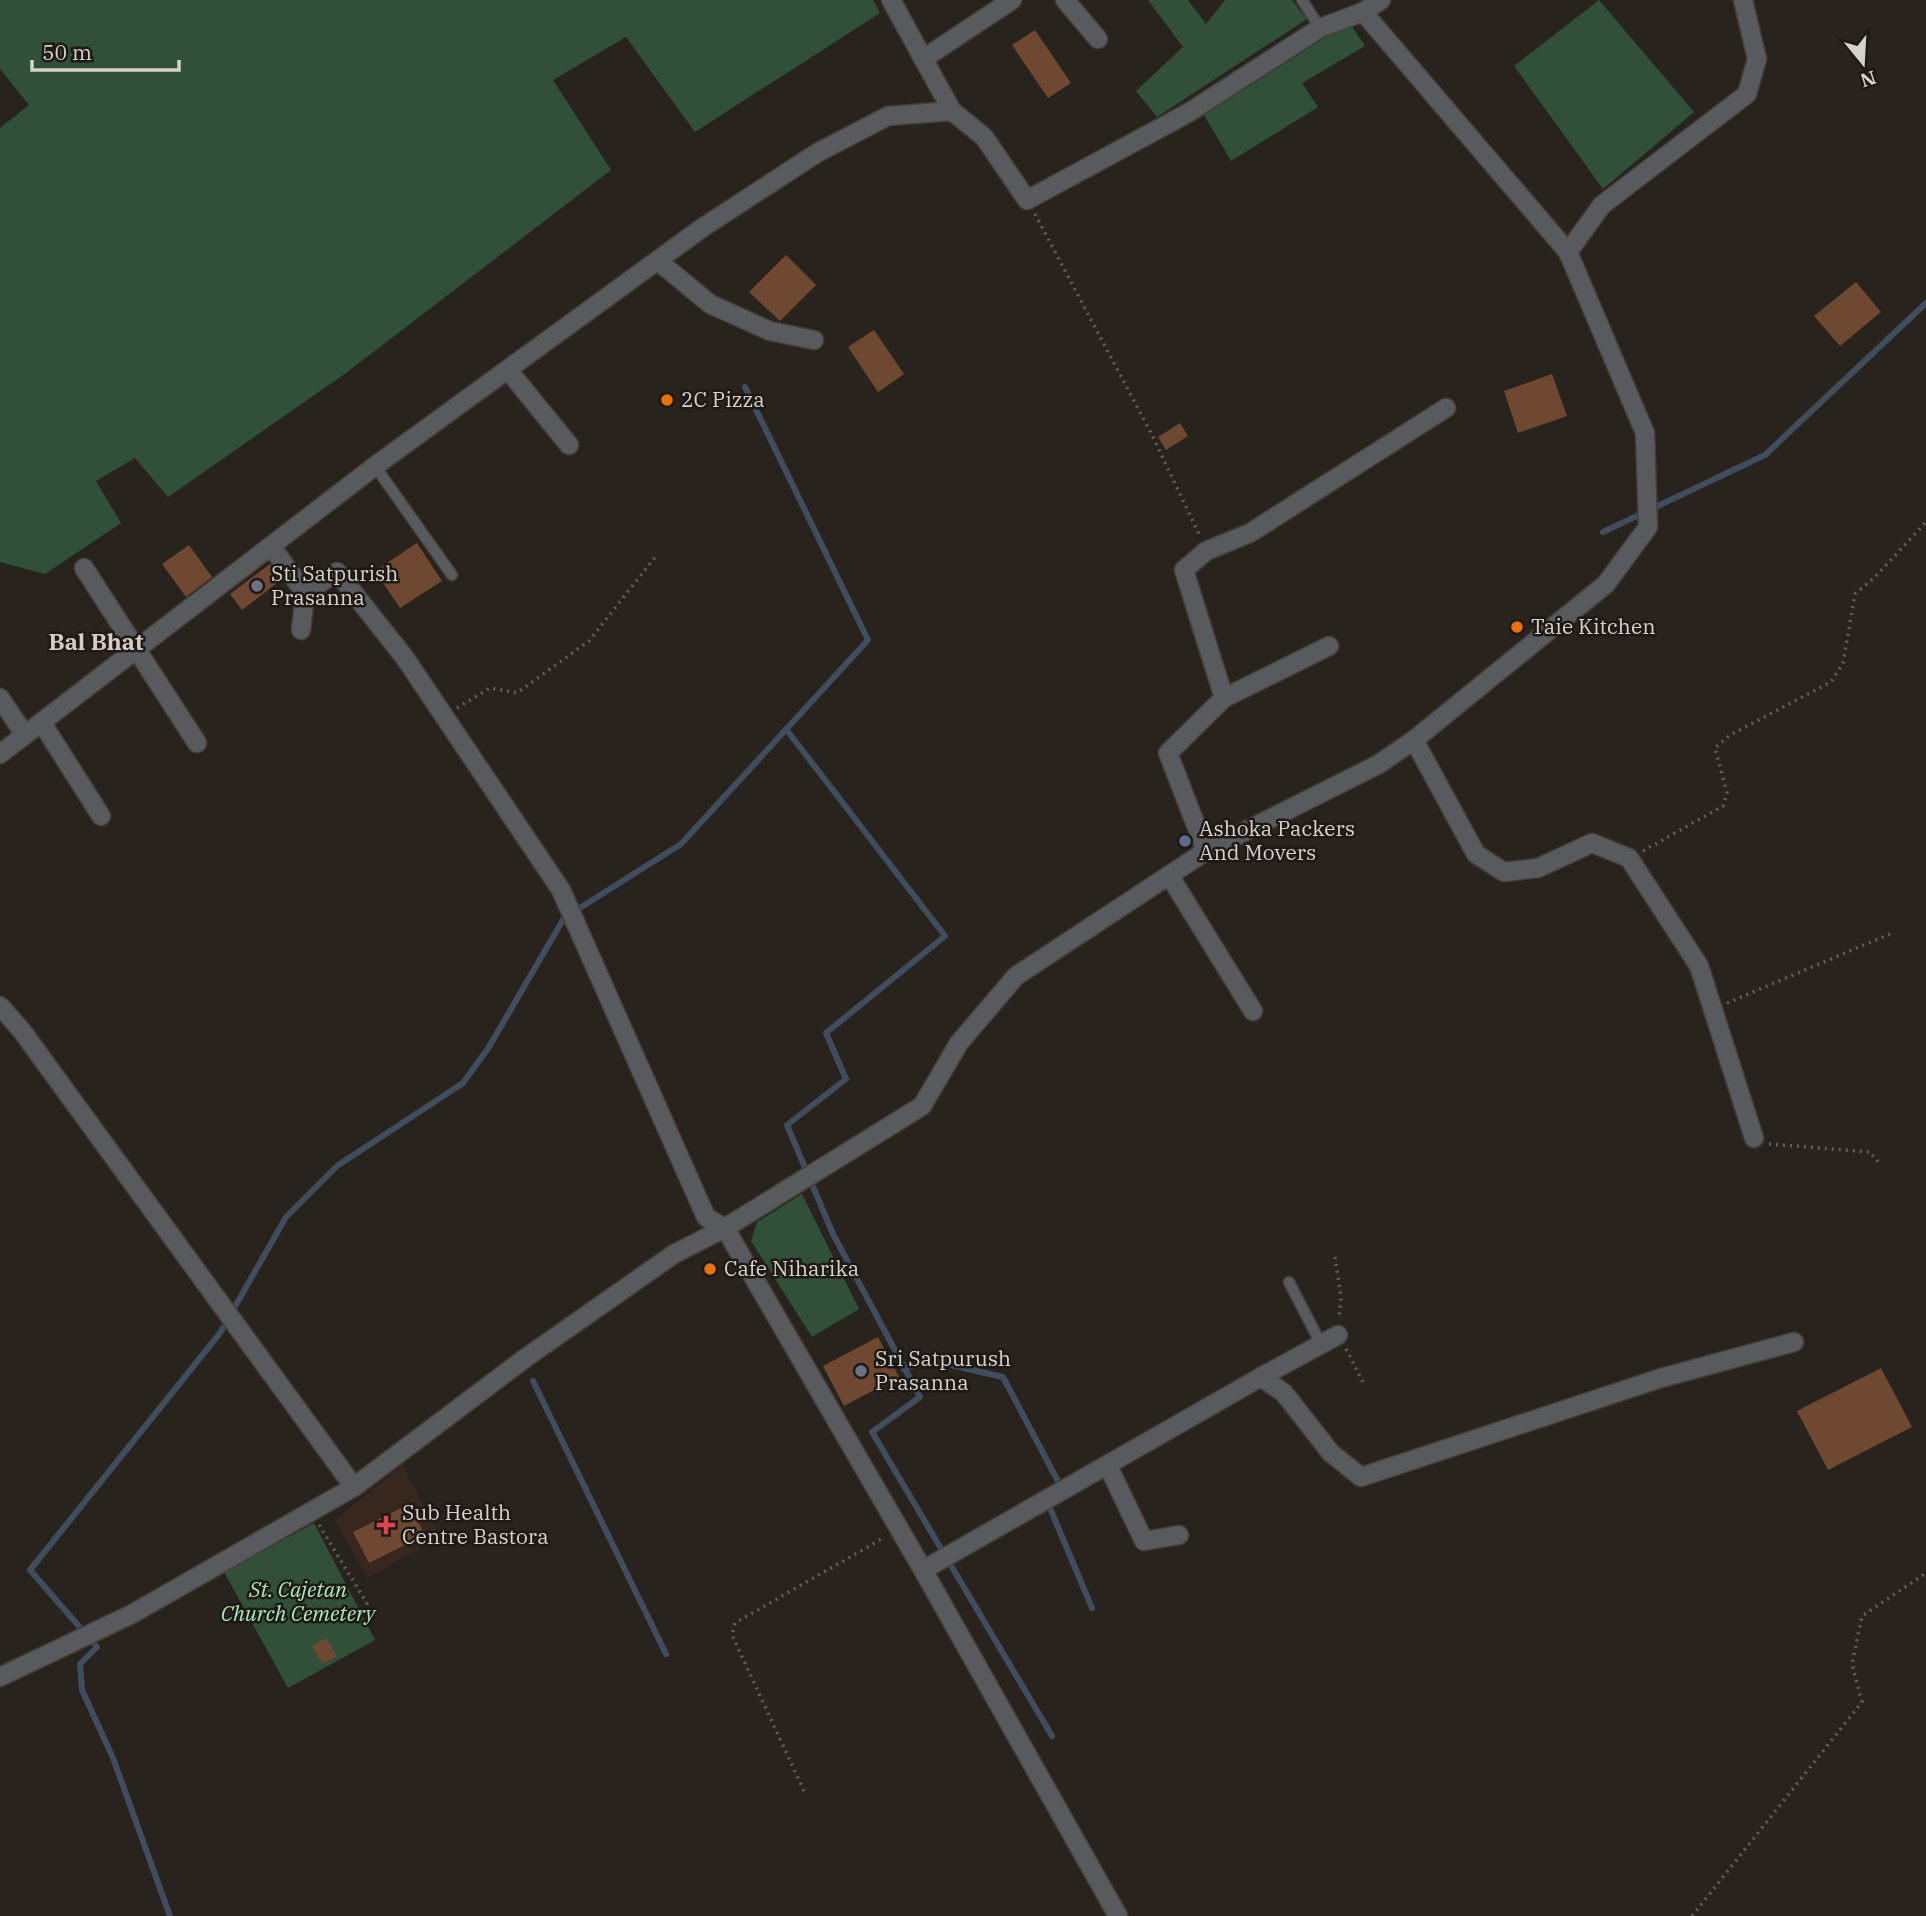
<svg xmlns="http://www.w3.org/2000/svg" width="1926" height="1916" viewBox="0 0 1926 1916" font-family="'IBM Plex Serif',serif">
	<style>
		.commercial { fill: #38271e }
		.green { fill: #305039 }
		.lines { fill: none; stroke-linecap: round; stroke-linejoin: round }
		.stream { stroke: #404d5f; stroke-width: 6 }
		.building { fill: #6f4831 }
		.service-casing { stroke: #453f3a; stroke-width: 13 }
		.minor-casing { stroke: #453f3a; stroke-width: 21 }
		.path { stroke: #635e59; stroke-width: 3.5; stroke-dasharray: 2 5; stroke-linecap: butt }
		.service { stroke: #585a5d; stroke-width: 10 }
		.minor { stroke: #585a5d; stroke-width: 18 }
		.food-dot { fill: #e8710a; stroke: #1f1915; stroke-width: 2.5 }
		.worship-dot { fill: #6b7280; stroke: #1f1915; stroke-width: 2.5 }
		.service-dot { fill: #5c6f8a; stroke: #1f1915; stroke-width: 2.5 }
		.health-dot { fill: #e0444e; stroke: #1f1915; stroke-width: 2.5 }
		.labels { text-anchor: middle; stroke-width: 5; stroke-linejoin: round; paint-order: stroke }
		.poi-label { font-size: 21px; fill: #d5d1cd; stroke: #1f1915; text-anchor: start }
		.park-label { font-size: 21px; font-style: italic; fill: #a9ebba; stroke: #1f1915 }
		.neighbourhood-label { font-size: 23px; font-weight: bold; fill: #d4ccc5; stroke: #1f1915 }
	</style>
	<rect width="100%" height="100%" fill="#29231e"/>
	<!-- commercial -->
	<polygon class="commercial" points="403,1465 440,1537 367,1578 335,1520"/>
	<!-- green -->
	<g class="green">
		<polygon points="0,0 873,0 880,13 695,132 626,37 553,80 611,170 346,373 168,497 135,458 96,481 121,523 45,574 0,562 0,128 29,105 0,69"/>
		<polygon points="1148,0 1188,0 1206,24 1225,0 1292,0 1307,19 1157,117 1136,91 1183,47"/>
		<polygon points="1599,0 1694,112 1603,189 1514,66"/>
		<polygon points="1349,22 1365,46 1302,83 1318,107 1231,161 1204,115"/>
		<polygon points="802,1194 859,1309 812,1337 751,1241 757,1222"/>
		<polygon points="314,1523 375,1640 288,1688 224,1572"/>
	</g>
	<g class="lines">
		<!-- stream -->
		<g class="stream">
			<polyline points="1603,532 1765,455 1926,303"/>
			<polyline points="786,729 945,936 826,1033 846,1079 787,1125 833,1234 920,1397 872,1432 1052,1736"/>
			<polyline points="904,1369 929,1360 1003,1377 1060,1485 1057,1487"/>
			<polyline points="533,1381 666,1654"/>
			<polyline points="1047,1501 1092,1608"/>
			<polyline points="170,1916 113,1758 82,1690 80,1664 97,1647 30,1570 220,1333 286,1217 337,1166 463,1083 489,1047 564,918 681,844 868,640 745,387"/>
		</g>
	</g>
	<!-- building -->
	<g class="building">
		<polygon points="1035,30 1071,83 1048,98 1012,45"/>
		<polygon points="786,255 816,285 780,321 749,292"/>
		<polygon points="1856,282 1881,312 1840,346 1814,316"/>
		<polygon points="874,330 904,374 878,392 848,347"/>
		<polygon points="1552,374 1567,416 1518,433 1504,391"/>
		<polygon points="1180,423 1188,436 1166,450 1158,437"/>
		<polygon points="417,543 442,581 400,608 375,571"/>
		<polygon points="189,545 212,577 186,597 162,564"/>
		<polygon points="270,564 281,580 242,610 230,594"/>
		<polygon points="878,1337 899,1377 844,1406 823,1366"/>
		<polygon points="1881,1368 1912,1427 1828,1470 1797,1411"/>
		<polygon points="409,1504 425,1535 369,1563 353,1532"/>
		<polygon points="326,1638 337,1656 322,1664 312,1646"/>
	</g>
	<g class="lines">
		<defs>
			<g id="service">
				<polyline points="1302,0 1320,28"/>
				<polyline points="375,466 452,575"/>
				<polyline points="1289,1282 1321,1344"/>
			</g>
			<g id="minor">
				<polyline points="891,0 952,111"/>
				<polyline points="1065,0 1098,39"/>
				<polyline points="1363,12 1568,252"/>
				<polyline points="923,59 1012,0"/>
				<polyline points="658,261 710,304 770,331 814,340"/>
				<polyline points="508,370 569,445"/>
				<polyline points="271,546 305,593 337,572 405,658 561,890 706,1217 725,1228 923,1570 1118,1916"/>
				<polyline points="84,568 197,743"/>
				<polyline points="301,630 305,593"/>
				<polyline points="0,698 25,735"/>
				<polyline points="1224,698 1329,646"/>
				<polyline points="42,723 101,816"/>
				<polyline points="1414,740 1476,854 1504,872 1538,868 1592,843 1629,858 1699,966 1754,1138"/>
				<polyline points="0,754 375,466 702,228 817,153 888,116 952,111 984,137 1027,200 1188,113 1320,28 1363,12 1381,0"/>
				<polyline points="1206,851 1168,753 1224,698 1184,570 1206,551 1250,533 1446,408"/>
				<polyline points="1169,875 1253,1011"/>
				<polyline points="0,1006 22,1031 354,1487"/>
				<polyline points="1261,1377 1338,1335"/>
				<polyline points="1108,1466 1144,1541 1179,1535"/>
				<polyline points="923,1570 1261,1377 1284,1393 1331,1453 1361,1477 1661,1378 1794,1342"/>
				<polyline points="0,1677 132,1614 354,1487 524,1359 674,1254 725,1228 922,1106 959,1043 1016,976 1206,851 1379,764 1414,740 1606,584 1648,527 1645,433 1568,252 1602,205 1747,94 1757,59 1743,0"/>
			</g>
		</defs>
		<!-- service casing -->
		<use href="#service" class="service-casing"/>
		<!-- minor casing -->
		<use href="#minor" class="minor-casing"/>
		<!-- path -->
		<g class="path">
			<polyline points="1035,214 1151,433 1199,534"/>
			<polyline points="457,708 490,688 517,693 589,641 656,556"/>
			<polyline points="1643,851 1723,806 1727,793 1715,748 1730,735 1831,682 1843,663 1855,594 1874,578 1926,522"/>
			<polyline points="1727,1003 1890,934"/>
			<polyline points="1769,1144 1870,1152 1880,1164"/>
			<polyline points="1335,1257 1341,1297 1339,1319"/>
			<polyline points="1346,1349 1364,1384"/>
			<polyline points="319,1525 371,1610"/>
			<polyline points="804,1791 732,1635 735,1623 885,1537"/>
			<polyline points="1692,1916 1862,1702 1852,1664 1862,1616 1926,1573"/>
		</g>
		<!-- service -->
		<use href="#service" class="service"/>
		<!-- minor -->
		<use href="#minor" class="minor"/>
	</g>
	<!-- markers -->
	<g class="food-dot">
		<circle cx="667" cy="400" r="7"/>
		<circle cx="1517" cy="627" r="7"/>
		<circle cx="710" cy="1269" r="7"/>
	</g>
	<g class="worship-dot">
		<circle cx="257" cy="586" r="7"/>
		<circle cx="861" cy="1371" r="7"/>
	</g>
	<circle class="service-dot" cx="1185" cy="841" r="7"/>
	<path class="health-dot" d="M382.5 1514.5h7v7h7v7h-7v7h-7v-7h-7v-7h7z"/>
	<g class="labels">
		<!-- poi labels -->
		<g class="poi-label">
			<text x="681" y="407">2C Pizza</text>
			<text x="271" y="581">Sti Satpurish<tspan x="271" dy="24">Prasanna</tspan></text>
			<text x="1531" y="634">Taie Kitchen</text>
			<text x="1199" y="836">Ashoka Packers<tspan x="1199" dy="24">And Movers</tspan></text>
			<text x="724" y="1276">Cafe Niharika</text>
			<text x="875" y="1366">Sri Satpurush<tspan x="875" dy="24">Prasanna</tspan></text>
			<text x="402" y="1520">Sub Health<tspan x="402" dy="24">Centre Bastora</tspan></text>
		</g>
		<!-- park labels -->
		<g class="park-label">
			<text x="298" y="1597">St. Cajetan<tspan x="298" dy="24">Church Cemetery</tspan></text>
		</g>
		<!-- neighbourhood labels -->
		<g class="neighbourhood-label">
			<text x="96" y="650">Bal Bhat</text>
		</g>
	</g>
	<!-- north arrow -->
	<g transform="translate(1863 63) rotate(162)" stroke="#1f1915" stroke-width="5" paint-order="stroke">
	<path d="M0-5L12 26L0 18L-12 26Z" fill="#d5d1cd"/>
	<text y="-10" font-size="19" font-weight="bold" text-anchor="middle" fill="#d5d1cd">N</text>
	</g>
	<!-- scale -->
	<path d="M32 60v10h147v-10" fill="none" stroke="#d5d1cd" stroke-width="3.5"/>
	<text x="42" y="60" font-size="21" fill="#d5d1cd" stroke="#1f1915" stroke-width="5" paint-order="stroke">50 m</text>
</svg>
